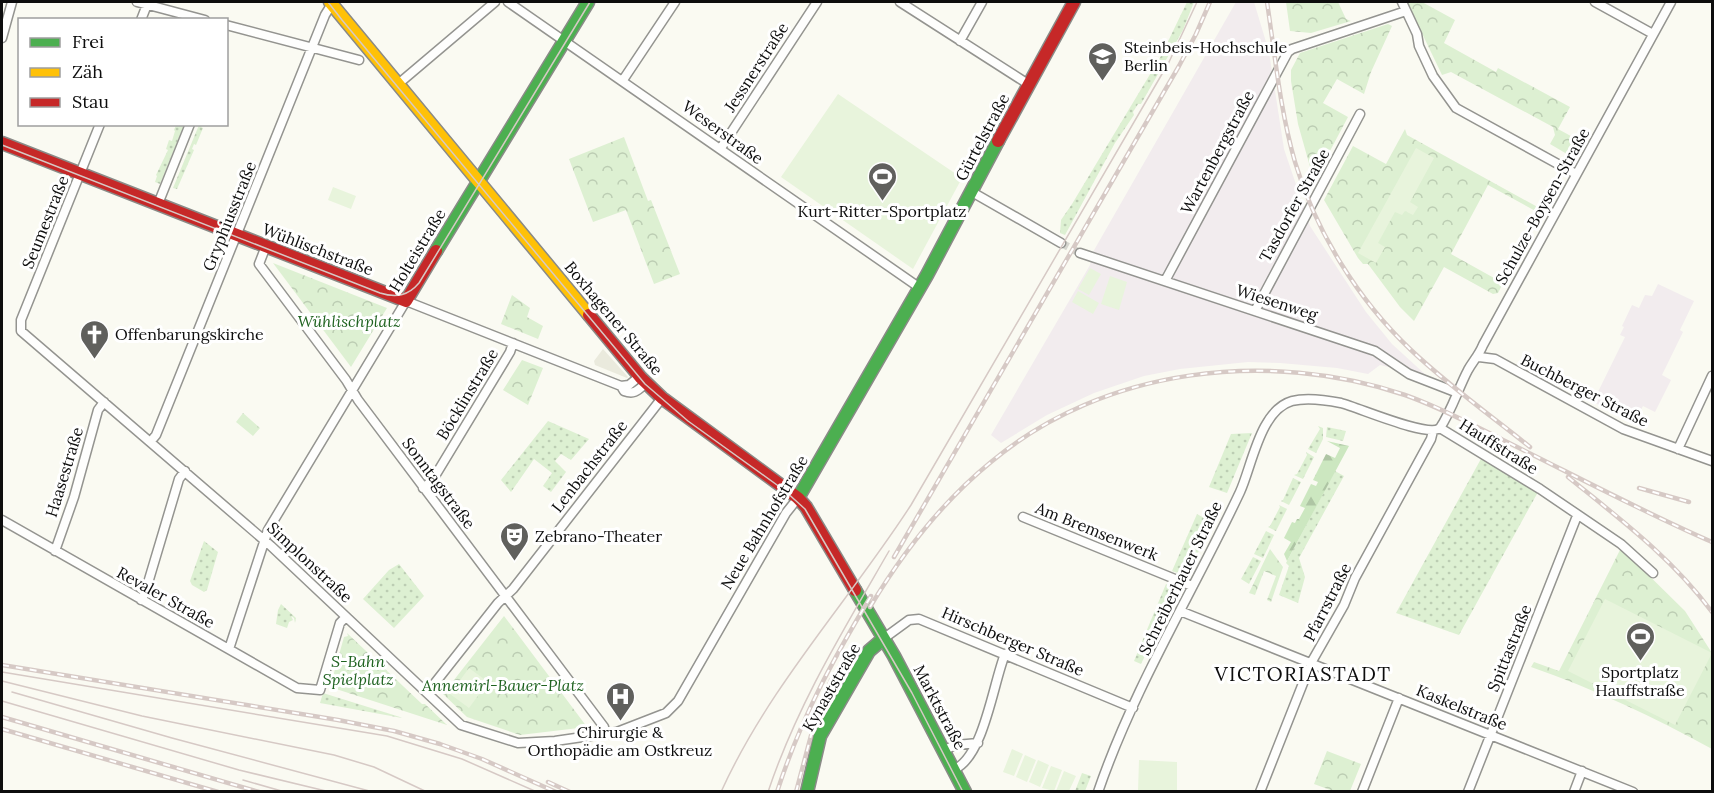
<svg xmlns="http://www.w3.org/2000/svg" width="1714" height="793" font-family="Lora,serif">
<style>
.industrial{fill:#f2ecee}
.grass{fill:url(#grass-dots)}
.forest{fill:url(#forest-firs)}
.park{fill:url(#park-crowns)}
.pitch{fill:#e8f4dc}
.plaza{fill:#eaeadd}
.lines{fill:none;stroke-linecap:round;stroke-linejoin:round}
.street-tunnel{stroke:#d6d6d0;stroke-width:8;stroke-dasharray:8 4;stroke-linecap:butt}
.street-casing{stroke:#949490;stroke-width:11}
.fast-casing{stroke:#8a8a87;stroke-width:15}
.slow-casing{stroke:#8a8a87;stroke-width:15}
.jam-casing{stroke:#8a8a87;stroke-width:15}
.street{stroke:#fefefd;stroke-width:8}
.fast{stroke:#4caf50;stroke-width:12}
.slow{stroke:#ffc107;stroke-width:12}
.jam{stroke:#c62828;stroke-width:12}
.tram{stroke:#d6c9c5;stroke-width:1.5}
.rail-casing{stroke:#d6c9c5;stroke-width:4.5}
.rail{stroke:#fff;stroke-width:2;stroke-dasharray:7;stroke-linecap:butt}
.labels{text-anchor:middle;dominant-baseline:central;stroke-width:6;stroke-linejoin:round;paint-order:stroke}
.poi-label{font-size:16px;fill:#0d0d0d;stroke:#fff;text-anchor:start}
.street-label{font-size:16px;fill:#0d0d0d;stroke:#fff}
.park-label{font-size:16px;font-style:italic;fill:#1f6320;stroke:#fff}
.quarter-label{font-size:20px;letter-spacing:1.5px;fill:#0d0d0d;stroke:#fff}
</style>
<defs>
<pattern id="grass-dots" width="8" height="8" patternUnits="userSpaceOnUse" patternTransform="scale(1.5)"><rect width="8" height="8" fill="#ddf0d2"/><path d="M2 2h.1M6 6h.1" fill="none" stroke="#bccdb3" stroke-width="1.8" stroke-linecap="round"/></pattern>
<pattern id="forest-firs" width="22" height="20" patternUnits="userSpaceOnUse" patternTransform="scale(1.5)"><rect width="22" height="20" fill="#cce7c0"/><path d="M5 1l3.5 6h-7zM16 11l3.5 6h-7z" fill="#aec5a4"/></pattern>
<pattern id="park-crowns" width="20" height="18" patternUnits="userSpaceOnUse" patternTransform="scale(1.5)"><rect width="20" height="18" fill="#ddf0d2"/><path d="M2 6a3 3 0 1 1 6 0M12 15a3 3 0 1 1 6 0" fill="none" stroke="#bccdb3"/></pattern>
</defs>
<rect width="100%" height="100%" fill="#fafaf2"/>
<path class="industrial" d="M1236 2H1254L1269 52 1284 149 1310 226 1366 312 1392 344 1427 376 1380 365 1368 374 1337 368 1280 363 1248 362 1180 369 1144 376 1094 393 1047 415 1001 443 991 435 1090 265 1093 252Z
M1658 284 1694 301 1680 330 1683 332 1662 375 1671 380 1655 412 1643 406 1637 417 1619 408 1616 413 1593 402 1625 337 1620 335 1624 327 1622 326 1632 305 1639 308 1645 295 1652 296Z"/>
<path class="grass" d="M1187 2H1194L1183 30 1141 104H1138L1133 112 1134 115 1115 143 1065 235 1060 233 1061 220 1072 204 1161 56Z
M176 125H184L160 184 155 182 157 176 156 175 168 150 166 149 169 140 172 141 175 131 174 130Z
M199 125H202L201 127 203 128 196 145 194 144 192 149 194 150 177 189 173 188Z
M548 421 589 439 571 460 561 454 555 461 566 472 551 492 543 486 552 473 534 459 511 492 501 480Z
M1318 426 1323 428V439L1316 453 1308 449 1320 429Z
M1327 427 1346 431 1343 441 1326 437Z
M1252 433 1227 493 1209 487 1231 434Z
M1306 452 1314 457 1303 479 1294 475 1297 474 1307 455Z
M1482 457 1538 492 1459 635 1396 613Z
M1335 471 1344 476 1299 558 1305 577 1298 603 1279 595 1289 566 1286 563Z
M1293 478 1301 482 1289 505 1281 501 1283 500Z
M1279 505 1287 509 1276 531 1268 527 1270 526 1280 507Z
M1197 514 1213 523 1186 576 1172 571Z
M1266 531 1274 535 1263 558 1254 554Z
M204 541 218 552 207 590 204 592 192 585 190 581Z
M1253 557 1261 561 1249 584 1241 579Z
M399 564 424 596 394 628 363 599 389 570Z
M1166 584 1177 590 1141 664 1134 661Z
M281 604 296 618 295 623 294 618 291 616 293 620 289 622 287 628 276 624 278 610Z
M323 693 400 717 402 718 320 703Z
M1082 773 1091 776 1085 791H1075Z"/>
<path class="forest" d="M1327 441 1349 446 1287 561 1284 554 1291 542 1284 538 1292 522 1295 523 1297 519H1299L1305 508 1300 506 1311 484 1316 486 1318 482 1313 480 1326 454 1335 458 1340 448Z"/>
<path class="park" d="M1286 2H1338L1346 19 1351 21 1311 33 1290 31Z
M1407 2H1422L1455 20 1444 43 1496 72 1498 68 1570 107 1558 129 1580 141 1572 157 1550 144 1555 135 1553 127 1451 72 1442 75Z
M1388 24 1392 26 1371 72 1364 94 1337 79 1323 103 1348 117 1314 181 1298 124 1291 81V70L1300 53Z
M1405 129 1407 135 1543 210 1541 214 1488 185 1451 254 1503 283 1498 293 1493 294 1444 267 1414 321 1400 307 1368 264H1363L1358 258 1324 200 1353 146 1386 164Z
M624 137 648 201 651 200 680 274 654 284 626 210 593 222 569 159Z
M273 263 387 308 351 367Z
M512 295 530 308 527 317 543 326 538 339 501 324Z
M522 360 543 368 528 405 503 390Z
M243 413 260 428 253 436 236 422Z
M1621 548 1685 611 1712 653V749C1654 717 1594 689 1531 667L1534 662 1559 671Z
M1270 549 1283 567 1271 602 1267 600 1276 576 1264 571 1255 595 1249 593Z
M504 616 587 727 520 735 467 717 443 694Z
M347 633 422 704H425L447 725 330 687 344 637 348 636Z
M1327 751 1361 764 1350 791H1333L1314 784Z"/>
<path class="pitch" d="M838 94 962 178 913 269 781 177Z
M1416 148 1434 158 1410 202 1418 207 1413 215 1405 211 1402 215 1395 212 1378 243 1385 247 1376 263 1358 253Z
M333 187 356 196 351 209 328 200Z
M1090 268 1101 274 1089 295 1078 289Z
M1110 276 1127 282 1119 310 1101 304Z
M1078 291 1099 303 1093 314 1072 302Z
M1605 599 1712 653 1675 725 1568 671Z
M469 668 488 682 469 708 450 694Z
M1012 749 1023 754 1014 776 1003 772Z
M1025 755 1036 760 1027 782 1016 777Z
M1038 760 1049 765 1040 787 1029 782Z
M1139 760 1177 762V791H1138Z
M1051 766 1062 770 1054 791 1042 788Z
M1064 771 1076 776 1069 791H1056Z"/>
<path class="plaza" d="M603 349 628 377 627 378 595 365 594 361Z"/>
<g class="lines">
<path class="street-tunnel" d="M1061 243 1080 253"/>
<defs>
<path id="street" d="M137 2 205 20
M508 2 920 288
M900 2 1028 84
M1402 2 1417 34 1419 46 1433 76 1456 108 1576 174
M1595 2 1653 34
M141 20 148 2
M226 25 359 60
M2 38 12 2
M960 41 982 2
M623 80 675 2
M397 85 495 2
M100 124 21 320V331L271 546 461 725 518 743 555 741 617 732 666 713 678 701 786 513 798 498
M721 148 817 2
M972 192 1061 243
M158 204 190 124
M266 246 259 264 346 380 358 400 604 727 605 735
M1080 253 1375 351 1409 374 1458 393
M1165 281 1288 52 1292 49 1406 11
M1255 311 1360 114
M1479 357 1495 359 1623 429 1712 461
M621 386 629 385 640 376
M1440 428C1452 410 1458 389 1468 370 1473 361 1479 355 1483 345L1671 2
M1440 428 1540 489 1621 544 1653 573
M151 441 156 435 325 15 333 2
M1678 449 1712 376
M423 488 432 481 510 352 513 343
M1023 517 1192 586
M2 520 297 688 320 690 340 623 346 617
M55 551 74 497 98 410 104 402
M141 600 145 593 179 479 185 471
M1180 611 1633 792
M883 639 909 620 919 619 1133 708
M229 649 268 530 406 301 621 386 624 391C635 395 638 390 646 383
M427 693 498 603 513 589 662 398
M944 750 956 745 978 743
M955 769C984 755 993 684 1005 654
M1098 792C1134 687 1193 592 1240 492 1252 466 1260 410 1292 401 1307 397 1326 400 1341 403 1360 408 1428 438 1440 428
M1260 792 1311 663 1344 605 1355 578 1431 439 1433 431
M1362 792 1399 698
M1468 792 1577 516
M1574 792 1582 771"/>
<path id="fast" d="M436 251 588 2
M798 498 927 275 998 141
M855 590 894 656 965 792
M807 792 820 736 869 651 883 639"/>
<path id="slow" d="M330 2 589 315"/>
<path id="jam" d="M998 141 1074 2
M2 143 406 301 436 251
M589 315 641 378 662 398 798 498 806 507 855 590"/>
</defs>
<use href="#street" class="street-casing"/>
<use href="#fast" class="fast-casing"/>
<use href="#slow" class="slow-casing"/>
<use href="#jam" class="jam-casing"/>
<use href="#street" class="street"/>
<use href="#fast" class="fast"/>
<use href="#slow" class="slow"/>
<use href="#jam" class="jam"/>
<path class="tram" d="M328 2 342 20 645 384 688 421 784 490 805 509 912 693 963 792
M2 145 380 293C396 298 408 296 419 283L590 2
M2 672 387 736 462 759 537 792
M2 681 142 716 334 755 374 767 427 792
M12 692 172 738 373 792
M2 701 239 770 330 792
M243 780 285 792
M721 792C769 686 849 601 911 505L1169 62 1197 2
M768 792C797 705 844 629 889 551"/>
<defs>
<path id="rail" d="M1267 2C1275 55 1280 110 1295 162 1316 232 1358 300 1411 350 1448 385 1490 415 1530 447
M1568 477C1620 519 1672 558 1712 612
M1639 488 1689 502
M894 557 1179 66 1196 34 1210 2
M870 607C903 552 942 502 991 462 1104 367 1269 349 1405 395 1439 407 1471 424 1503 440 1572 474 1641 511 1712 542
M2 665 338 720 394 731 440 744 482 759 556 792
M2 717 259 792
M2 729 218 792
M548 782 570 792
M777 792C801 718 832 661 871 596
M796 792 813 728 831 680"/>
</defs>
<use href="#rail" class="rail-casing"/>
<use href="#rail" class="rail"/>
</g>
<defs>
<symbol id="university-pin" viewBox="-11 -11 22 30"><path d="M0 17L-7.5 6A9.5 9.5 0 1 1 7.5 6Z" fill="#60605d" stroke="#fff"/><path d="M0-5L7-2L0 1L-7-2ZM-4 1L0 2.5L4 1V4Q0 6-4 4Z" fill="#fff"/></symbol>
<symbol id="stadium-pin" viewBox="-11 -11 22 30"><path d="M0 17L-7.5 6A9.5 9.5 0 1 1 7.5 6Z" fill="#60605d" stroke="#fff"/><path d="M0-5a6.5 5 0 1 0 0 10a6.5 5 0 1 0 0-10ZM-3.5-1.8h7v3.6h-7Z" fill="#fff"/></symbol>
<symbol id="church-pin" viewBox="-11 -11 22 30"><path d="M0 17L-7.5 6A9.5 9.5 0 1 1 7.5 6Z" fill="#60605d" stroke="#fff"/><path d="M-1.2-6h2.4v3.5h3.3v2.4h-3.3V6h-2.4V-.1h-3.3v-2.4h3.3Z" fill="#fff"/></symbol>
<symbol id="theatre-pin" viewBox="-11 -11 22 30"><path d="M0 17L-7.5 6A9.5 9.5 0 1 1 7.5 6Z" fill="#60605d" stroke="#fff"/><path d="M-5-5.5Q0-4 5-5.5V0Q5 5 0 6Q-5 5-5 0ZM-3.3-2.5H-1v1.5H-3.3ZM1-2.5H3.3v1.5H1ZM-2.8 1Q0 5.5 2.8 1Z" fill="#fff"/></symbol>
<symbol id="hospital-pin" viewBox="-11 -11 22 30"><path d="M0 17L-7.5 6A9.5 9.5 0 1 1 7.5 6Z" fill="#60605d" stroke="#fff"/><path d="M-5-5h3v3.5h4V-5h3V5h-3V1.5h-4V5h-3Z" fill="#fff"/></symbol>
</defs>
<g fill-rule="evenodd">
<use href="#university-pin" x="1086" y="40" width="33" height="45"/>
<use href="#stadium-pin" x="866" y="160" width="33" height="45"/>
<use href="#church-pin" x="78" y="318" width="33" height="45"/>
<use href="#theatre-pin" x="498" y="520" width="33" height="45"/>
<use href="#stadium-pin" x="1624" y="620" width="33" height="45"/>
<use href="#hospital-pin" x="604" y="680" width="33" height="45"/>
</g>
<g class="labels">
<g class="poi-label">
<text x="1124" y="47">Steinbeis-Hochschule<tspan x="1124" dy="18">Berlin</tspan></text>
<text x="882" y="211" text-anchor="middle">Kurt-Ritter-Sportplatz</text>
<text x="115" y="334">Offenbarungskirche</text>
<text x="535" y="536">Zebrano-Theater</text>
<text x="1640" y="672" text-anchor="middle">Sportplatz<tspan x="1640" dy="18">Hauffstraße</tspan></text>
<text x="620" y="732" text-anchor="middle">Chirurgie &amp;<tspan x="620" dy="18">Orthopädie am Ostkreuz</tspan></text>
</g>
<g class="street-label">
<text transform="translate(756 67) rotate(-57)">Jessnerstraße</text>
<text transform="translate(723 132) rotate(36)">Weserstraße</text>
<text transform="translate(982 137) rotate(-62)">Gürtelstraße</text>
<text transform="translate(1217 152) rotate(-62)">Wartenbergstraße</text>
<text transform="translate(1294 205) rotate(-61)">Tasdorfer Straße</text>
<text transform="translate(1542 206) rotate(-61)">Schulze-Boysen-Straße</text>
<text transform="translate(229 216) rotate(-68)">Gryphiusstraße</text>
<text transform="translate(45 222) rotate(-68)">Seumestraße</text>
<text transform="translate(318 249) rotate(21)">Wühlischstraße</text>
<text transform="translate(417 250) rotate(-59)">Holteistraße</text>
<text transform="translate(1277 302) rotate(18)">Wiesenweg</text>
<text transform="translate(614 318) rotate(50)">Boxhagener Straße</text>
<text transform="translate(1585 390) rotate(27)">Buchberger Straße</text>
<text transform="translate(467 394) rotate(-59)">Böcklinstraße</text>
<text transform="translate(1499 446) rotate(32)">Hauffstraße</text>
<text transform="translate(589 466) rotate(-52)">Lenbachstraße</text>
<text transform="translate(64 472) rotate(-73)">Haasestraße</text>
<text transform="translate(439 483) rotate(53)">Sonntagstraße</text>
<text transform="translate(764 522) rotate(-59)">Neue Bahnhofstraße</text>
<text transform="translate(1097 531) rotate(22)">Am Bremsenwerk</text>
<text transform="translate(310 562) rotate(43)">Simplonstraße</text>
<text transform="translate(1180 578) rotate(-64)">Schreiberhauer Straße</text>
<text transform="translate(166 597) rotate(29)">Revaler Straße</text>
<text transform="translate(1327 602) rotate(-63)">Pfarrstraße</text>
<text transform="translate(1013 641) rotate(23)">Hirschberger Straße</text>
<text transform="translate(1509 648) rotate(-68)">Spittastraße</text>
<text transform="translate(831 687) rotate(-60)">Kynaststraße</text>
<text transform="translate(940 707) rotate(62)">Marktstraße</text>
<text transform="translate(1462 707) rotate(22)">Kaskelstraße</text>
</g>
<g class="park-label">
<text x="349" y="321">Wühlischplatz</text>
<text x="358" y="661">S-Bahn<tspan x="358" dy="18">Spielplatz</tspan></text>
<text x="503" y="685">Annemirl-Bauer-Platz</text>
</g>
<g class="quarter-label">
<text x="1303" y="673">VICTORIASTADT</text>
</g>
</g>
<rect width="1714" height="793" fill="none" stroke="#0d0d0d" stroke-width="6"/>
<rect x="18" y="18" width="210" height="108" fill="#ffffff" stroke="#9e9e9e" stroke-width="1.5"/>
<rect x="30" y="38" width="30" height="9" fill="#4caf50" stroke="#9e9e9e" stroke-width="1.5"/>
<text x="72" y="48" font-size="18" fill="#0d0d0d">Frei</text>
<rect x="30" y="68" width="30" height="9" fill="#ffc107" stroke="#9e9e9e" stroke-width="1.5"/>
<text x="72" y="78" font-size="18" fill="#0d0d0d">Zäh</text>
<rect x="30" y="98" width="30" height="9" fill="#c62828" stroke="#9e9e9e" stroke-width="1.5"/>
<text x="72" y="108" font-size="18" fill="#0d0d0d">Stau</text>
</svg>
